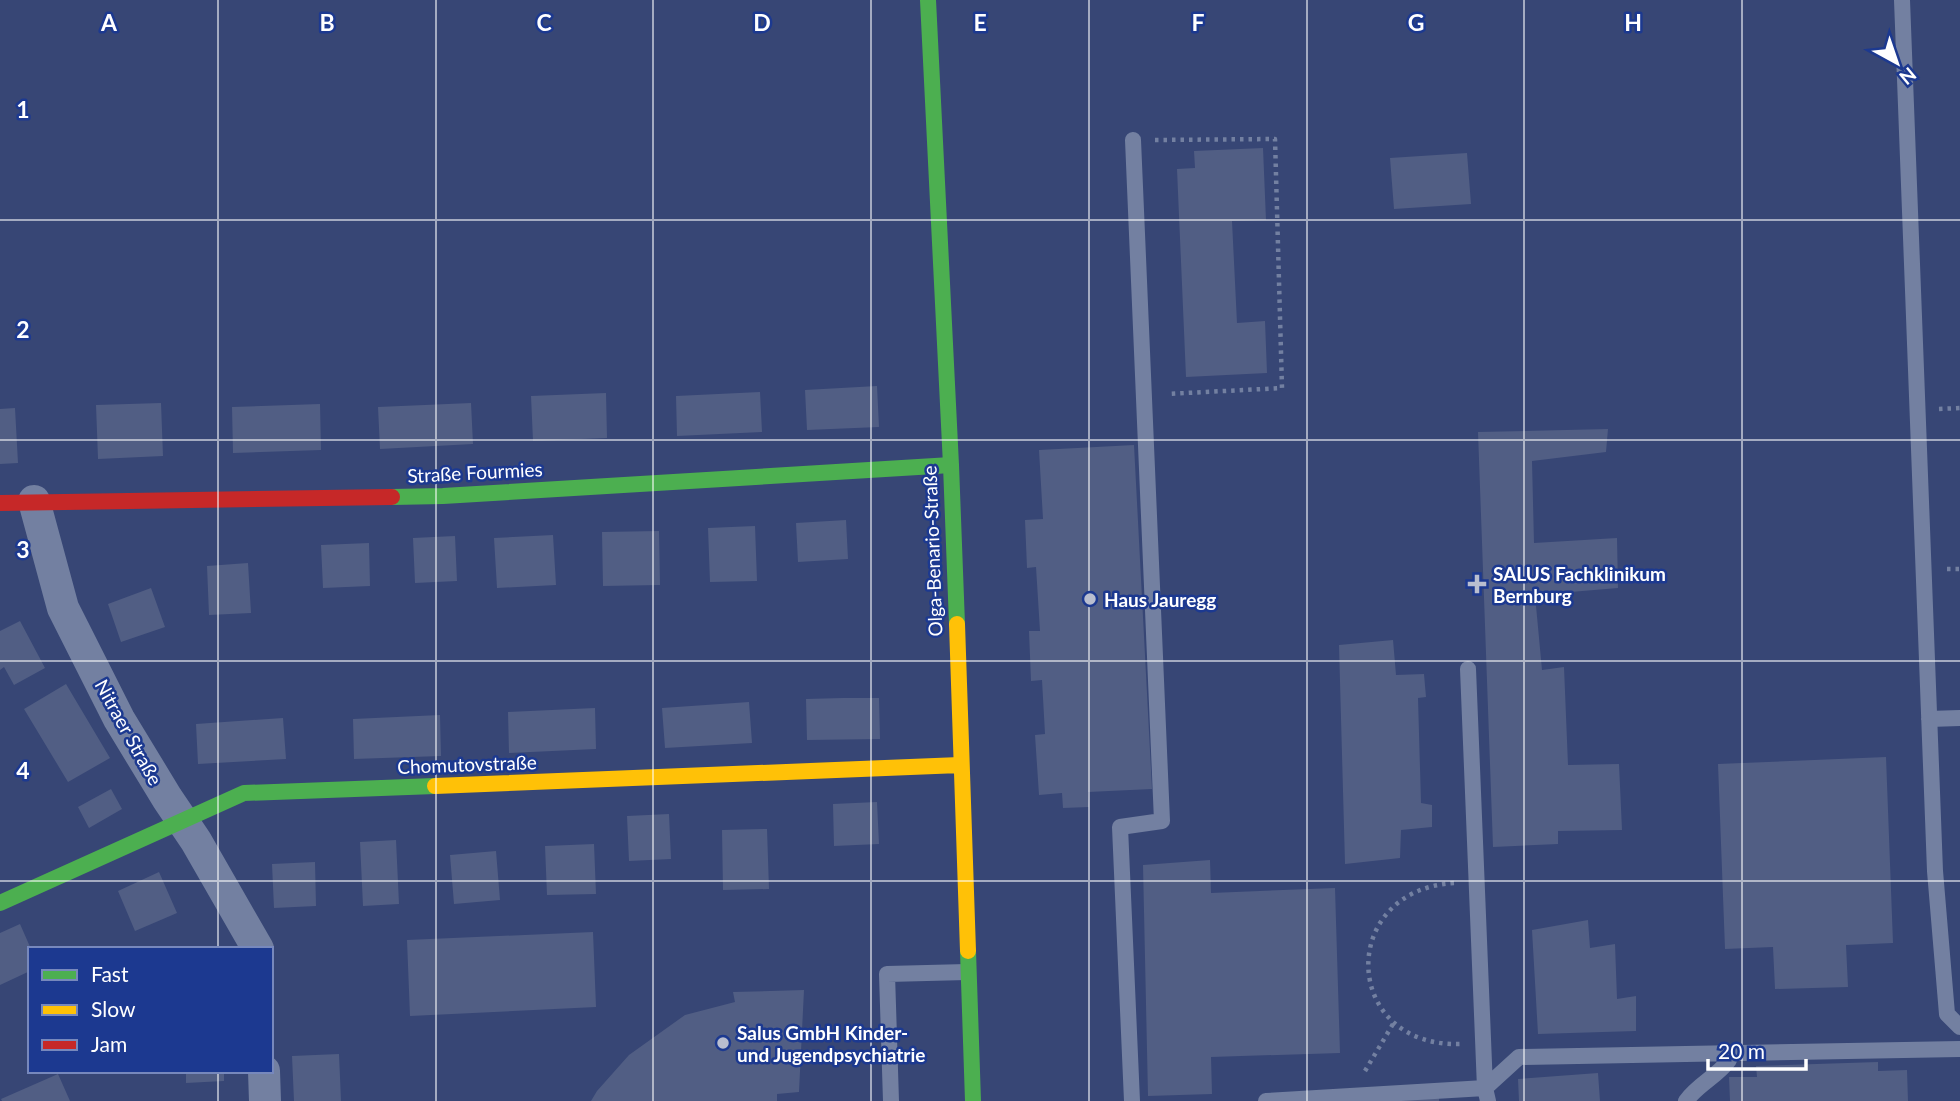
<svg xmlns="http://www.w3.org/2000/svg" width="1960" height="1101" font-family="Lato,sans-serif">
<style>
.building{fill:#515e84}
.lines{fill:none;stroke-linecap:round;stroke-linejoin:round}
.path{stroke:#7380a1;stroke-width:4.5;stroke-dasharray:3.5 5;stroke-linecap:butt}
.lane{stroke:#7380a1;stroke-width:16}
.street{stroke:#7380a1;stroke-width:32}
.fast{stroke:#4caf50;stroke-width:16}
.slow{stroke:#ffc107;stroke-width:16}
.jam{stroke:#c62828;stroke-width:16}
.grid{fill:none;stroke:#fff;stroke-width:2;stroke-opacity:0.55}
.poi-dot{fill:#b9becf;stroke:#1c3990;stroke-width:2.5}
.labels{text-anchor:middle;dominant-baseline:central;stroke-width:5;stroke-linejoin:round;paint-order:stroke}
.street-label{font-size:19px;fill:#fff;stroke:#1c3990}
.poi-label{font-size:19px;font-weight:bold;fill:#fff;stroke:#1c3990;text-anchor:start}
.grid-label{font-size:23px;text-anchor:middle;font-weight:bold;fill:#fff;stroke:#1c3990;stroke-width:5;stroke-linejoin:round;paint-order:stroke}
</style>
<rect width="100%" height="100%" fill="#374675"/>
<path class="building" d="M1263 148 1266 220 1232 221 1237 323 1265 321 1267 373 1186 377 1177 169 1195 168 1194 151Z
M1467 153 1471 204 1394 209 1390 158Z
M877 386 879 427 807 430 805 390Z
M760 392 762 432 677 436 676 396Z
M606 393 607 438 533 441 531 396Z
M161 403 163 456 98 459 96 405Z
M471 403 473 444 380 449 378 407Z
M320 404 321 450 233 453 232 407Z
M15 408 18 463 0 464V409Z
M1608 429 1606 452 1532 461 1534 543 1617 538 1618 588 1535 595 1542 670 1564 667 1568 765 1619 764 1622 830 1558 831V844L1493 847 1478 432Z
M1134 445 1152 789 1088 792 1089 807 1063 808 1062 793 1039 795 1035 735 1045 734 1042 680 1031 681 1029 631H1040L1036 567 1027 568 1025 520 1043 519 1039 450Z
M846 520 848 559 798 562 796 523Z
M755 526 757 581 710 582 708 528Z
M659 531 660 585 603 586 602 532Z
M553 535 556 585 497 588 494 538Z
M455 536 457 581 415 583 413 538Z
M369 543 370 586 323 588 321 545Z
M248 563 251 613 209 615 207 566Z
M151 588 165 627 121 642 108 604Z
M20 621 45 668 14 685 4 667 0 670V631Z
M1393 640 1396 675 1424 674 1426 697 1418 698 1421 803 1432 805V827L1401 830 1400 858 1345 864 1339 645Z
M66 684 110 758 68 782 24 709Z
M843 698H879L880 739 807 740 806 699Z
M749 702 752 743 665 748 662 708Z
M595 708 596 749 509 753 508 712Z
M440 715 441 756 354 759 353 719Z
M283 718 286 759 198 764 196 724Z
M1886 757 1893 943 1846 945 1848 987 1775 989 1773 947 1725 949 1718 764Z
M111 789 122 809 89 828 78 807Z
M877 802 879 844 834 846 833 804Z
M669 814 671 859 629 861 627 816Z
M767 829 769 889 723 890 722 830Z
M396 840 399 904 363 906 360 842Z
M594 844 596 894 547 895 545 846Z
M496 851 500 900 454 904 450 855Z
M1210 860 1211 893 1335 888 1340 1053 1211 1057 1212 1094 1148 1096 1143 865Z
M315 862 316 906 274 908 272 864Z
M159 872 177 913 135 931 118 891Z
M1588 920 1590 948 1615 944 1617 999 1636 996V1031L1538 1034 1532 930Z
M20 924 31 949 30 971 0 985V933Z
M593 932 596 1007 410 1016 407 940Z
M804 990 799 1092 777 1094V1101H591L597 1091 629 1055 685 1015 735 1002 733 992Z
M339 1054 341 1101H294L292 1056Z
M1878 1062V1071L1907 1070 1908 1101H1730L1729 1077H1757L1756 1066Z
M186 1071H224V1081L186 1083Z
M1598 1073 1600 1101H1519L1518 1079Z
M58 1074 70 1101H2L1 1099Z
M1439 1096V1101H1357Z"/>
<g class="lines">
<path class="path" d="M1155 140 1275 139 1282 388 1167 394
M1939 409 1960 408
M1947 569H1960
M1454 883C1336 890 1341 1049 1462 1044
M1365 1071 1393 1024"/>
<path class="lane" d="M1902 0 1935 871 1947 1014 1960 1027
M1468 669 1485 1088 1488 1101
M1929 719 1960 718
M891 1101 887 974 967 972
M1132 1101 1120 827 1162 821 1133 140
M1266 1101 1485 1088 1519 1057 1960 1049
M1686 1101C1698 1084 1718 1076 1729 1060L1728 1053"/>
<path class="street" d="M34 501 63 608 119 719 167 798 196 841 258 949
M264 1071 265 1101"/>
<path class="fast" d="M928 0 951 465 957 624
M392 497 443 496 951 465
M0 903 244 793 435 786
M968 951 973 1101"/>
<path class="slow" d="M957 624 968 951
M435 786 960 765"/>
<path class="jam" d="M0 503 392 497"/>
</g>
<path class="grid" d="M218 0V949M436 0V1101M653 0V1101M871 0V1101M1089 0V1101M1307 0V1101M1524 0V1101M1742 0V1101M0 220H1960M0 440H1960M0 661H1960M0 881H1960M218 1071V1101"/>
<g class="poi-dot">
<path d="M1473.5 573.5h7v7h7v7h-7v7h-7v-7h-7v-7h7z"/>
<circle cx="1090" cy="599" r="7"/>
<circle cx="723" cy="1043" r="7"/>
</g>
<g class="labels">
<g class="street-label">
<text transform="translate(475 472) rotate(-3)">Straße Fourmies</text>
<text transform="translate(932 551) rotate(-92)">Olga-Benario-Straße</text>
<text transform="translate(129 732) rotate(61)">Nitraer Straße</text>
<text transform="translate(467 764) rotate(-2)">Chomutovstraße</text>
</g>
<g class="poi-label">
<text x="1493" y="573">SALUS Fachklinikum<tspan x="1493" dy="22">Bernburg</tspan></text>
<text x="1104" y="599">Haus Jauregg</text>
<text x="737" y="1032">Salus GmbH Kinder-<tspan x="737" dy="22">und Jugendpsychiatrie</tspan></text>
</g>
</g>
<g class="grid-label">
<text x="109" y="31">A</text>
<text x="327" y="31">B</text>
<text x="544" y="31">C</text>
<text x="762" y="31">D</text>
<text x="980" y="31">E</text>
<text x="1198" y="31">F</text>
<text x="1416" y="31">G</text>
<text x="1633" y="31">H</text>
<text x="23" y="118">1</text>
<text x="23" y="338">2</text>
<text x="23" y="558">3</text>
<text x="23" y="779">4</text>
</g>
<rect x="28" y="947" width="245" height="126" fill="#1c3990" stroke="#7788bc" stroke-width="2"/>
<rect x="42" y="970" width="35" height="10" fill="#4caf50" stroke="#7788bc" stroke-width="2"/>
<text x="91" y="982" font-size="21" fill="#ffffff">Fast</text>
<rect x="42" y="1005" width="35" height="10" fill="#ffc107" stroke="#7788bc" stroke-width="2"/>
<text x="91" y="1017" font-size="21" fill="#ffffff">Slow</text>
<rect x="42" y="1040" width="35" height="10" fill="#c62828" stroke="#7788bc" stroke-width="2"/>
<text x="91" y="1052" font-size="21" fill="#ffffff">Jam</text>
<g transform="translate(1897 63) rotate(140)" stroke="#1c3990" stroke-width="5" paint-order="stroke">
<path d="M0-5L12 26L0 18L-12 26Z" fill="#ffffff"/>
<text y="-10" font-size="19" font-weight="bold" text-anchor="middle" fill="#ffffff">N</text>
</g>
<path d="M1708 1059v10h98v-10" fill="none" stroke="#ffffff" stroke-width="3.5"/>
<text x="1718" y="1059" font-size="21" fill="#ffffff" stroke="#1c3990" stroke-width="5" paint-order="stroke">20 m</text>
</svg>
